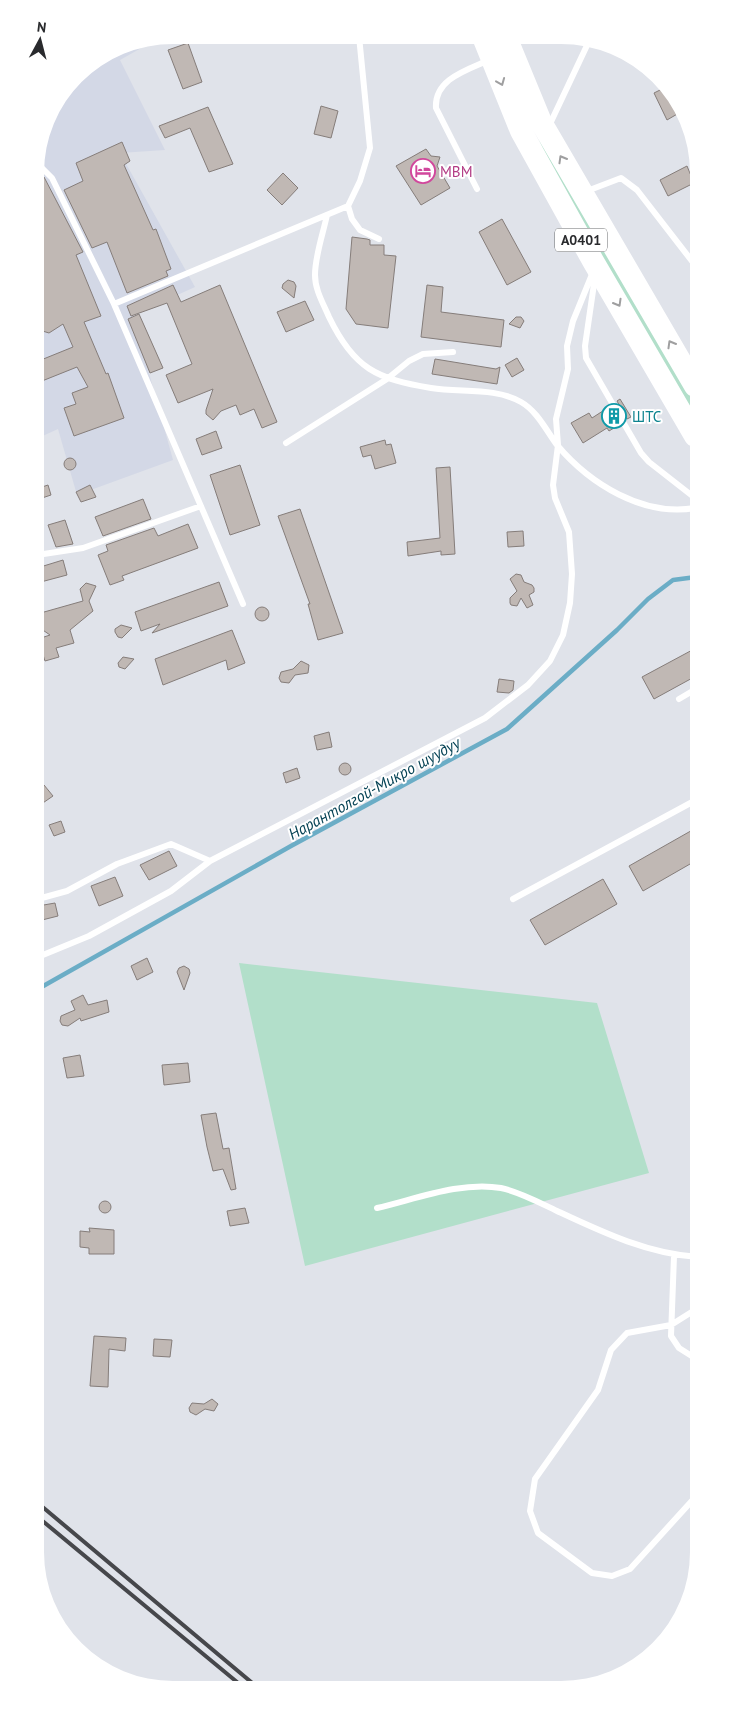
<svg xmlns="http://www.w3.org/2000/svg" width="734" height="1725" font-family="'PT Sans',sans-serif">
<style>
.built{fill:#d3d8e6}
.green{fill:#b2dfca}
.lines{fill:none;stroke-linecap:round;stroke-linejoin:round}
.stream{stroke:#6badc6;stroke-width:4.5}
.building{fill:#c0b8b4;stroke:#857d7a}
.lane{stroke:#fff;stroke-width:6}
.highway{stroke:#fff;stroke-width:22}
.rail{stroke:#46474b;stroke-width:4}
.oneway{stroke:#9f9fa0}
.labels{text-anchor:middle;dominant-baseline:central;stroke-width:4;stroke-linejoin:round;paint-order:stroke}
.shield{fill:#fff;stroke:#696a6c;stroke-width:1}
.shield-label{font-size:14px;font-weight:bold;fill:#292a2d}
.hotel-label{font-size:15px;fill:#b23c85;stroke:#fff;text-anchor:start}
.culture-label{font-size:15px;fill:#0d838f;stroke:#fff;text-anchor:start}
.water-label{font-size:16px;font-style:italic;fill:#064355;stroke:#fff}
</style>
<rect width="100%" height="100%" fill="#e0e3ea"/>
<path class="built" d="M159 38 120 60 165 150 120 153 195 287 133 315 173 460 77 495 58 429 36 439 35 164 49 112 82 69 120 45Z"/>
<path class="green" d="M498 37 564 179 695 404V420L557 185Z
M239 963 597 1003 649 1173 305 1266Z"/>
<g class="lines">
<path class="stream" d="M38 989 291 846 507 729 617 630 648 599 673 580 696 577"/>
</g>
<path class="building" d="M188 43 202 82 183 89 168 50Z
M664 88 679 113 667 120 654 93Z
M321 106 338 111 331 138 314 134Z
M208 107 233 164 209 172 190 128 165 138 159 126Z
M122 142 130 161 124 165 153 230 156 229 171 269 166 271 168 276 127 293 107 242 92 248 64 190 83 181 76 163Z
M426 149 431 156 440 157 437 166 450 188 421 205 396 166Z
M687 166 694 183 668 196 660 180Z
M283 173 298 188 282 205 267 190Z
M44 177 83 252 76 255 101 316 84 322 106 374 108 373 124 418 74 436 64 408 76 404 72 393 88 387 77 367 42 381 36 364V362L73 347 63 324 49 333 36 329 35 180Z
M502 219 531 272 507 285 479 232Z
M352 237 367 239 370 240V245H384V255L396 256 388 328 356 324 346 309Z
M288 280 294 282 296 286 294 298 282 288 283 284Z
M173 285 181 302 220 285 277 422 262 428 254 409 240 415 236 405 221 411 213 420 206 414V410L213 389 178 403 166 375 192 364 167 303 131 316 127 306Z
M427 285 443 287 441 312 504 320 501 347 421 337Z
M305 301 314 320 286 332 277 312Z
M139 314 163 368 150 373 128 319Z
M516 317H521L524 321 520 328 509 324Z
M517 358 524 370 512 377 505 365Z
M435 359 496 369 500 367 497 384 432 374Z
M620 399 631 417 627 419 617 401Z
M609 407 619 425 609 431 607 428 583 443 571 423 589 413 592 418Z
M216 431 222 448 202 455 196 439Z
M385 440 386 445 391 444 396 463 375 469 371 455 363 457 360 447Z
M64 464a6 6 0 1 1 12 0a6 6 0 1 1-12 0Z
M240 465 260 525 230 535 210 475Z
M450 467 455 554 441 555V551L408 556 407 542 440 538 436 468Z
M48 485 51 495 39 499 36 489Z
M90 485 96 497 81 502 76 492Z
M143 499 151 519 103 536 95 517Z
M300 509 343 633 318 640 308 604H310L278 516Z
M65 520 73 544 56 547 48 525Z
M188 524 198 548 122 576 124 580 110 585 98 555 108 551 106 545 154 528 158 536Z
M523 531 524 546 508 547 507 532Z
M63 560 67 575 37 583V568Z
M516 574 521 575 524 582 532 585 534 588V592L529 595 533 605 527 608 521 598 517 606 511 605 510 603V598L517 591 510 579Z
M219 582 228 606 152 633 160 624 141 631 135 612Z
M86 583 96 586 89 601 93 611 70 630 74 643 56 648 59 657 45 661 38 639 50 635 37 626V614L83 601 80 589Z
M255 614a7 7 0 1 1 14 0a7 7 0 1 1-14 0Z
M121 625 132 628 122 638 118 637 115 632V629Z
M232 630 245 663 228 670 226 660 163 685 155 659Z
M696 648V676L654 699 642 677Z
M123 657 134 659 125 669 119 667 118 663Z
M301 661 309 665 308 673 295 675 289 683 281 682 279 678 281 672 293 669Z
M499 679 514 681 513 690 509 693 497 692Z
M329 732 332 747 317 750 314 736Z
M339 769a6 6 0 1 1 12 0a6 6 0 1 1-12 0Z
M297 768 300 778 286 783 283 773Z
M44 785 53 796 37 807V790Z
M61 821 65 832 54 836 49 825Z
M696 828 697 860 643 891 629 866Z
M169 851 177 866 149 880 140 865Z
M115 877 123 896 99 906 91 886Z
M603 879 617 904 545 945 530 920Z
M55 903 58 916 42 920 38 906Z
M147 958 153 972 137 980 131 966Z
M184 966 189 969 190 973 184 990 177 972 179 968Z
M83 995 88 1005 107 1000 109 1012 81 1021 80 1018 68 1026 62 1025 60 1021 61 1016 75 1010 71 1001Z
M80 1055 84 1076 67 1078 63 1058Z
M188 1063 190 1082 164 1085 162 1065Z
M216 1113 223 1149 229 1148 236 1189 231 1190 223 1169 213 1171 207 1147 201 1115Z
M99 1207a6 6 0 1 1 12 0a6 6 0 1 1-12 0Z
M245 1208 249 1223 230 1226 227 1211Z
M89 1228 114 1230V1254H89V1248L80 1247V1231L90 1232Z
M94 1336 126 1338 125 1351 109 1349 108 1387 90 1386Z
M154 1339 172 1340 170 1357 153 1356Z
M212 1399 218 1404 214 1411 205 1409 196 1415 190 1412 189 1408 192 1403 204 1404Z"/>
<g class="lines">
<path class="lane" d="M359 36 370 148 360 181 348 206 352 219 360 230 379 239
M221 38 225 35
M549 126 590 39
M36 162 52 178 114 304 243 604
M477 189 436 108C434 79 467 70 489 60
M587 191 621 178 637 190 695 265
M327 215C323 234 315 256 315 275 315 290 323 303 329 317 354 369 377 379 431 388 460 393 495 387 521 402 537 411 546 430 557 445 590 484 643 517 695 508
M595 277 585 346 586 358 641 453 649 462 695 498
M114 304 348 206
M286 443 387 379 409 361 423 354 453 352
M37 555 83 548 201 506
M679 699 696 689
M38 899 67 891 117 864 171 844 210 861 485 718 528 685 550 661 563 635 570 603 572 574 569 532 555 498 553 485 558 445 556 419 568 369 567 346 573 321 593 272
M513 899 696 800
M38 957 89 936 171 891 210 861
M377 1208C416 1199 461 1181 501 1188 520 1192 540 1203 557 1211 602 1232 648 1254 698 1257
M674 1256 671 1336 679 1348 698 1360
M698 1308 671 1325 627 1333 611 1350 598 1390 535 1479 530 1511 538 1533 592 1573 612 1576 630 1569 699 1493"/>
<path class="highway" d="M483 37 521 131 593 261 695 436
M506 37 541 122 695 386"/>
<path class="rail" d="M39 1504 257 1687
M39 1518 243 1687"/>
</g>
<defs><path id="oneway-chevron" d="M-2-3.5L2.5 0L-2 3.5" fill="none" stroke-width="1.6" stroke-linecap="round" stroke-linejoin="round" transform="scale(1.25)"/></defs>
<g class="oneway">
<use href="#oneway-chevron" transform="translate(501 82) rotate(68)"/>
<use href="#oneway-chevron" transform="translate(562 159) rotate(-120)"/>
<use href="#oneway-chevron" transform="translate(618 303) rotate(60)"/>
<use href="#oneway-chevron" transform="translate(671 344) rotate(-120)"/>
</g>
<defs>
<symbol id="hotel-ring" viewBox="-11 -11 22 22"><circle r="9.5" fill="#fff" stroke="#d1479c" stroke-width="1.5"/><path d="M-6-4.5h1.5V1H6V5H4.5V3h-9V5H-6ZM-4 0a1.8 1.8 0 1 1 3.6 0ZM.5 0V-2.5h3Q6-2.5 6 0Z" fill="#d1479c"/></symbol>
<symbol id="building-ring" viewBox="-11 -11 22 22"><circle r="9.5" fill="#fff" stroke="#0f9aa8" stroke-width="1.5"/><path d="M-4-6H4V6H1V3H-1V6H-4ZM-2.5-4.3h1.7v1.8h-1.7ZM.8-4.3h1.7v1.8H.8ZM-2.5-1h1.7V.8h-1.7ZM.8-1h1.7V.8H.8Z" fill="#0f9aa8"/></symbol>
</defs>
<g fill-rule="evenodd">
<use href="#hotel-ring" x="409" y="157" width="28" height="28"/>
<use href="#building-ring" x="600" y="402" width="28" height="28"/>
</g>
<g class="labels">
<rect class="shield" x="555" y="228.5" width="52" height="23" rx="4"/>
<g class="shield-label">
<text x="581" y="240">A0401</text>
</g>
<g class="hotel-label">
<text x="440" y="171">MBM</text>
</g>
<g class="culture-label">
<text x="632" y="416">ШТС</text>
</g>
<g class="water-label">
<text transform="translate(374 788) rotate(-29)">Нарантолгой-Микро шуудуу</text>
</g>
</g>
<path d="M0 0H734V1725H0ZM173 44H561A129 129 0 0 1 690 173V1552A129 129 0 0 1 561 1681H173A129 129 0 0 1 44 1552V173A129 129 0 0 1 173 44Z" fill="#fff" fill-rule="evenodd"/>
<g transform="translate(40 40) rotate(7)" stroke="#ffffff" stroke-width="4" paint-order="stroke">
<path d="M0-4L9 19L0 12L-9 19Z" fill="#292a2d"/>
<text y="-8" font-size="14" font-weight="bold" text-anchor="middle" fill="#292a2d">N</text>
</g>
</svg>
